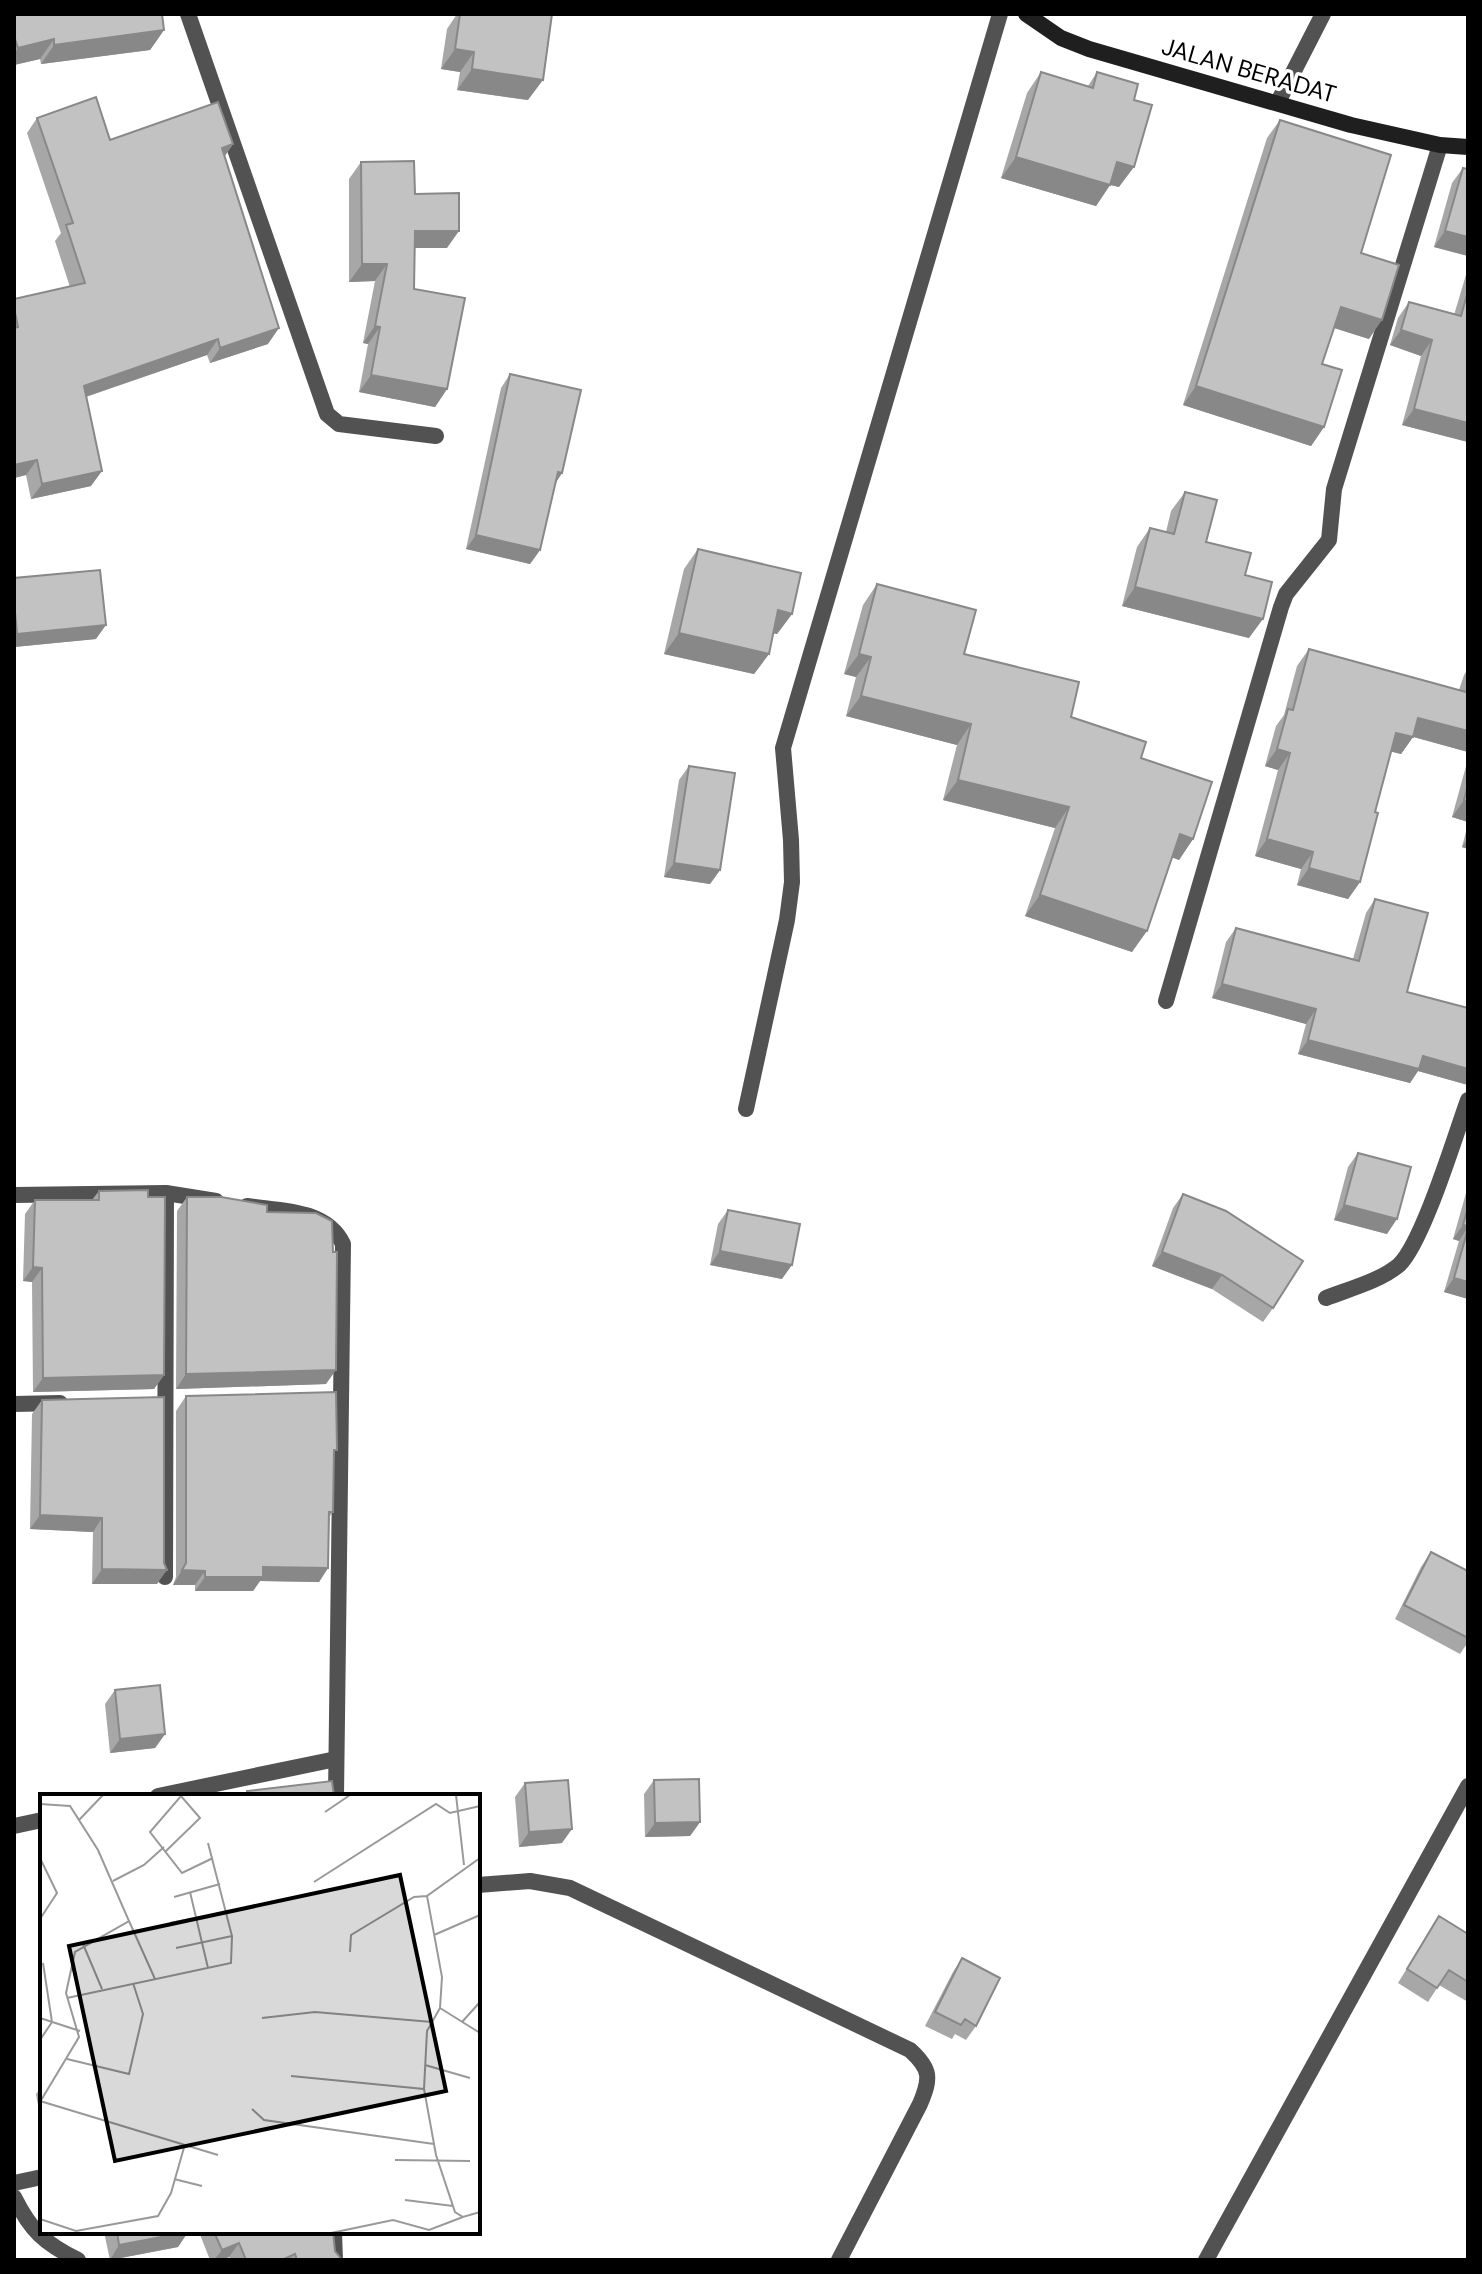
<svg xmlns="http://www.w3.org/2000/svg" width="1482" height="2274" font-family="'DM Sans',sans-serif">
<style>
.lines{fill:none;stroke-linecap:round;stroke-linejoin:round}
.street{stroke:#525252;stroke-width:16}
.secondary{stroke:#1f1f1f;stroke-width:16}
.wall{fill:#a7a7a7}
.shaded-wall{fill:#888}
.building{fill:#c2c2c2;stroke:#888;stroke-width:2}
.labels{text-anchor:middle;dominant-baseline:central;stroke-width:7;stroke-linejoin:round;paint-order:stroke}
.street-label{font-size:24px;fill:#000;stroke:#fff}
.inset-road{fill:none;stroke:#999;stroke-width:2}
.view{fill:#000;fill-opacity:0.15;stroke:#000;stroke-width:4}
.inset-edge{fill:none;stroke:#000;stroke-width:4}
</style>
<rect width="100%" height="100%" fill="#fff"/>
<g class="lines">
<path class="street" d="M188 14 327 414 339 424 436 436
M1278 102 1323 14
M1166 1001 1281 607 1286 594 1329 540 1334 489 1440 145
M746 1109 787 920 792 882 791 840 783 748 1000 14
M14 1195 166 1193 216 1201
M247 1206C281 1211 326 1209 343 1244L336 1796
M1326 1298C1349 1289 1380 1281 1399 1265 1423 1242 1455 1136 1468 1100
M14 1404 60 1403
M165 1577 166 1193
M158 1796 336 1759
M14 1826 42 1820
M478 1885 530 1881 570 1888 910 2050C931 2069 931 2078 920 2104L839 2260
M14 2183 42 2177
M14 2197C31 2231 44 2243 78 2260
M334 2232 335 2260
M1206 2260 1468 1786"/>
<path class="secondary" d="M1026 14 1061 38 1089 49 1351 125 1440 145 1468 147"/>
</g>
<path class="wall" d="M14 14 164 30 150 50 41 64 40 59 14 65Z
M457 14H552L528 100 457 90 460 72 441 69 447 29Z
M1041 72 1088 86 1097 72 1134 100 1119 187 1110 185 1096 206 1001 178 1027 93Z
M37 118 110 140 233 144 224 157 268 344 210 363 207 355 86 397 91 486 31 499 26 475 14 478V299L70 287 55 241 61 233 27 133Z
M1280 120 1369 339 1334 328 1322 364 1324 427 1311 446 1183 405 1267 138Z
M361 162 415 194 447 248H415L414 289 447 389 435 407 359 392 368 344 363 343 375 281 349 282V179Z
M1463 168 1468 256 1434 247 1452 183Z
M1468 268V442L1402 425 1421 356 1390 345 1398 318 1409 302 1454 315Z
M510 374 562 473 555 484 540 550 530 564 466 549 501 388Z
M1185 492 1206 542 1245 575 1249 638 1122 606 1137 547 1150 528 1166 532 1171 511Z
M698 549 792 614 777 634 773 633 769 654 754 674 664 654 684 569Z
M14 578 96 639 14 647Z
M877 584 964 654 1141 758 1193 839 1179 860 1172 857 1132 952 1025 916 1055 828 943 800 957 745 846 716 856 677 844 674 863 605Z
M1309 649 1459 690 1464 675 1468 669V752L1413 737 1401 754 1391 751 1375 812 1360 882 1348 899 1297 885 1301 869 1255 856 1278 770 1265 766 1276 726 1284 715 1297 666Z
M1468 759V822L1452 817Z
M689 766 720 870 710 884 664 877 679 780Z
M1468 824V849L1462 847Z
M1375 899 1407 992 1468 1008V1085L1418 1071 1410 1083 1298 1054 1306 1024 1212 998 1226 942 1236 928 1353 959 1366 913Z
M1358 1153 1387 1234 1334 1220 1348 1167Z
M1468 1186V1299L1444 1292 1459 1241 1453 1239Z
M99 1191 148 1197 164 1375 154 1389 33 1392 32 1282 23 1281 25 1214 35 1200H92Z
M1183 1194 1273 1308 1263 1322 1212 1289 1152 1266 1173 1208Z
M187 1197 267 1212 326 1384 176 1389 177 1211Z
M728 1210 782 1279 710 1265 718 1224Z
M186 1396 334 1454 333 1512 329 1517 328 1568 319 1582 260 1581 253 1591H195V1585H173L176 1577V1411Z
M42 1400 157 1584H92L93 1532 30 1529 32 1414Z
M1431 1552 1468 1571V1642L1460 1654 1395 1619 1421 1567Z
M115 1690 165 1734 155 1748 110 1753 105 1704Z
M654 1780 700 1822 690 1836 645 1837 644 1794Z
M525 1783 562 1843 519 1847 515 1797Z
M1439 1916 1468 1934V2002L1439 1985 1428 2002 1398 1983Z
M962 1958 976 2026 966 2040 955 2034 952 2039 925 2026 953 1972Z
M42 2086V2128L36 2094Z
M104 2232H188L178 2247 110 2260Z
M199 2232H333L335 2251 342 2260H231L229 2257 221 2260H210Z"/>
<path class="shaded-wall" d="M164 30 150 50 41 64 54 45Z
M54 39 40 59 14 65V54L18 48Z
M455 49 474 52 460 72 441 69Z
M472 69 543 80 528 100 457 90Z
M233 144 222 160V148Z
M1016 157 1110 185 1096 206 1001 178Z
M1117 162 1134 167 1119 187 1103 183Z
M415 231H459L447 248H403Z
M1445 231 1468 237V256L1434 247Z
M362 264H387L375 281 349 282Z
M1341 307 1382 320 1369 339 1328 326Z
M375 326 380 327 368 344 363 343Z
M279 328 268 344 210 363 220 348Z
M1401 330 1432 340 1421 356 1390 345Z
M218 339 207 355 73 401 84 386Z
M371 375 447 389 435 407 359 392Z
M1196 386 1324 427 1311 446 1183 405Z
M1414 409 1468 423V442L1402 425Z
M37 460 26 475 14 478V465Z
M102 471 91 486 31 499 42 484Z
M558 472 562 473 552 488Z
M476 535 540 550 530 564 466 549Z
M1135 587 1263 619 1249 638 1122 606Z
M778 610 792 614 777 634 764 631Z
M106 625 96 639 14 647V638L17 634Z
M679 633 769 654 754 674 664 654Z
M859 654 871 657 856 677 844 674Z
M861 696 971 724 957 745 846 716Z
M1418 718 1468 731V752L1407 735Z
M1396 733 1413 737 1401 754 1384 750Z
M1277 749 1290 753 1278 770 1265 766Z
M958 780 1069 807 1055 828 943 800Z
M1464 800 1468 802V822L1452 817Z
M1180 834 1193 839 1179 860 1165 855Z
M1468 838V849L1462 847Z
M1267 839 1313 852 1301 869 1255 856Z
M674 863 720 870 710 884 664 877Z
M1309 868 1360 882 1348 899 1297 885Z
M1040 895 1147 931 1132 952 1025 916Z
M1222 984 1316 1009 1306 1024 1212 998Z
M1308 1040 1423 1056 1468 1069V1085L1418 1071 1410 1083 1298 1054Z
M1344 1205 1397 1219 1387 1234 1334 1220Z
M1463 1225 1468 1226V1227L1459 1241 1453 1239Z
M720 1251 792 1265 782 1279 710 1265Z
M1162 1252 1222 1275 1212 1289 1152 1266Z
M33 1267 42 1268 32 1282 23 1281Z
M1454 1278 1468 1282V1299L1444 1292Z
M336 1370 326 1384 176 1389 186 1374Z
M164 1375 154 1389 33 1392 43 1378Z
M40 1515 102 1518 93 1532 30 1529Z
M263 1567 328 1568 319 1582 260 1581 253 1591H195L205 1577Z
M102 1569 167 1570 157 1584H92Z
M182 1570 205 1571 195 1585H173Z
M165 1734 155 1748 110 1753 120 1739Z
M700 1822 690 1836 645 1837 655 1823Z
M572 1829 562 1843 519 1847 529 1832Z
M188 2232 178 2247 110 2260 119 2245Z
M239 2243 229 2257 221 2260H214L222 2250Z"/>
<path class="building" d="M14 14H162L164 30 54 45V39L18 48 14 36Z
M460 14H552L543 80 472 69 474 52 455 49Z
M1041 72 1093 88 1097 72 1138 84 1134 100 1152 105 1134 167 1117 162 1110 185 1016 157Z
M96 97 110 140 218 102 233 144 222 148 279 328 220 348 218 339 84 386 102 471 42 484 37 460 14 465V328L18 327 14 308V299L85 283 66 225 73 223 37 118Z
M1280 120 1391 155 1361 253 1399 265 1382 320 1341 307 1322 364 1342 370 1324 427 1196 386Z
M414 161 415 194 459 193V231H415L414 289 465 298 447 389 371 375 380 327 375 326 387 264H362L361 162Z
M1463 168 1468 169V237L1445 231Z
M1468 291V423L1414 409 1432 340 1401 330 1409 302 1461 316Z
M510 374 581 390 562 473 558 472 540 550 476 535Z
M1185 492 1217 500 1206 542 1251 553 1245 575 1272 582 1263 619 1135 587 1150 528 1174 534Z
M698 549 801 573 792 614 778 610 769 654 679 633Z
M100 570 106 625 17 634 14 601V578Z
M877 584 976 610 964 654 1079 682 1071 717 1146 742 1141 758 1212 782 1193 839 1180 834 1147 931 1040 895 1069 807 958 780 971 724 861 696 871 657 859 654Z
M1309 649 1466 692 1468 686V731L1418 718 1413 737 1396 733 1375 812 1378 813 1360 882 1309 868 1313 852 1267 839 1290 753 1277 749 1288 709 1293 710Z
M689 766 735 773 720 870 674 863Z
M1468 785V802L1464 800Z
M1375 899 1428 913 1407 992 1468 1008V1069L1423 1056 1419 1069 1308 1040 1316 1009 1222 984 1236 928 1359 961Z
M1358 1153 1411 1167 1397 1219 1344 1205Z
M148 1190V1197H165L164 1375 43 1378 42 1268 33 1267 35 1200H99V1191Z
M1183 1194 1226 1211 1303 1261 1273 1308 1222 1275 1162 1252Z
M187 1197H221L267 1205V1212L316 1213 332 1221 333 1252H337L336 1370 186 1374Z
M1468 1207V1226L1463 1225Z
M728 1210 800 1224 792 1265 720 1251Z
M1468 1229V1282L1454 1278Z
M336 1392 337 1450H334L333 1512H329L328 1568 263 1567V1577H205V1571L182 1570 186 1563V1396Z
M164 1397V1563L167 1570 102 1569V1518L40 1515 42 1400Z
M1431 1552 1468 1571V1638L1404 1605Z
M160 1685 165 1734 120 1739 115 1690Z
M699 1779 700 1822 655 1823 654 1780Z
M568 1780 572 1829 529 1832 525 1783Z
M332 1781 334 1796H248L247 1791Z
M1439 1916 1468 1934V1982L1449 1970 1437 1988 1407 1969Z
M962 1958 1000 1978 976 2026 965 2019 961 2025 935 2012Z
M117 2232H188L119 2245Z
M214 2232H333L335 2251 342 2260H297L295 2254 282 2260H246L239 2243 222 2250Z"/>
<g class="labels">
<g class="street-label">
<text transform="translate(1249 70) rotate(16)">JALAN BERADAT</text>
</g>
</g>
<g transform="translate(40 1794)">
<rect width="440" height="440" fill="#fff"/>
<path class="inset-road" d="M416 1 424 71M0 10 30 12 58 56 89 127 35 158 26 199 39 243 0 308M285 18 310 1M39 26 63 1M126 57 160 24 141 2 110 38 142 79 173 64M0 64 17 99 0 125M440 64 387 102 402 183 400 214 387 237 384 295 396 361 415 418 423 423 440 418M73 87 104 71 124 53M274 88 396 10 410 19 440 12M150 98 168 174M134 103 180 90M89 127 115 185M130 129 186 118M394 141 440 121M43 150 62 195M136 154 192 142M310 158 311 141 374 103 387 102M27 204 191 169 192 142 168 49M400 214 440 239M0 224 40 237M222 224 275 218 392 228M422 228 440 208M0 246 12 228 3 169M27 265 89 280 103 220 93 189M385 271 430 284M251 282 384 295M0 307 178 361M212 315 224 326 394 350M355 366 430 367M134 385 162 392M365 406 413 412M0 425 36 437 118 422 131 399 145 350M291 439 353 426 389 436 423 423"/>
<path class="view" d="M360 81 406 297 75 367 29 152Z"/>
<rect width="440" height="440" class="inset-edge"/>
</g>
<rect width="1482" height="2274" fill="none" stroke="#000000" stroke-width="32"/>
</svg>
